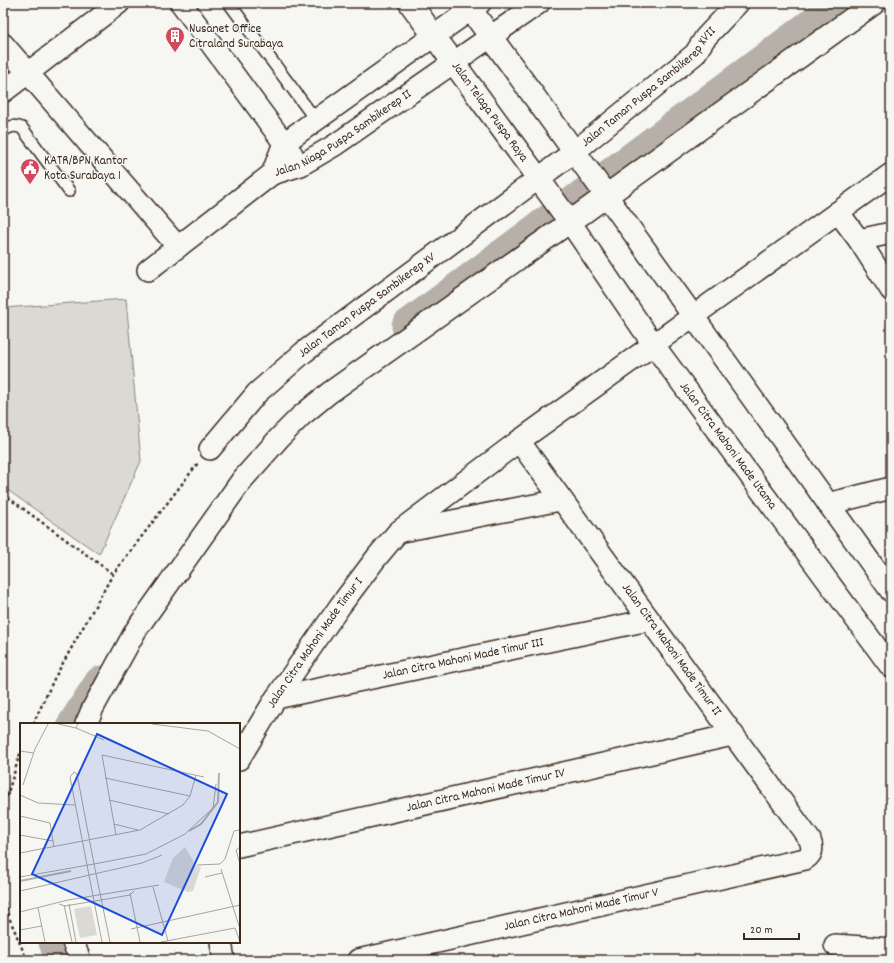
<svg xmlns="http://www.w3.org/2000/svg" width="894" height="963" font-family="Dekko,sans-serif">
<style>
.green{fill:#dad9d3;stroke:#8a8278}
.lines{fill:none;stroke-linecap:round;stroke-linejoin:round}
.river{stroke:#b6b0a9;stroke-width:33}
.service-casing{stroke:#3b2a1e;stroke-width:14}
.minor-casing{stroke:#3b2a1e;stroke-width:24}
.secondary-casing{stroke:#3b2a1e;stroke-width:25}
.path{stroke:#3b2a1e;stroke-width:2.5;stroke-dasharray:3 3;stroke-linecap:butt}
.service{stroke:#f6f6f2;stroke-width:11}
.minor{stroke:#f6f6f2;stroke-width:21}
.secondary{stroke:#f6f6f2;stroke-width:22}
.labels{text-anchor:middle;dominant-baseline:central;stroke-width:3;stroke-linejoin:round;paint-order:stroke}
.poi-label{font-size:13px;fill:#3b2a1e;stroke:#f6f6f2;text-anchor:start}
.street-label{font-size:13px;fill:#3b2a1e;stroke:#f6f6f2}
.inset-river{fill:none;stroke:#b6b0a9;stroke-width:2}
.inset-road{fill:none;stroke:#aba49d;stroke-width:1}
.view{fill:#1d4ed8;fill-opacity:0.15;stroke:#1d4ed8;stroke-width:2}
.inset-edge{fill:none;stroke:#3b2a1e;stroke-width:2}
</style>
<rect width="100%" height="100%" fill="#f6f6f2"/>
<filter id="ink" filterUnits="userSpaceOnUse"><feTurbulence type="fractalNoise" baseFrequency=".025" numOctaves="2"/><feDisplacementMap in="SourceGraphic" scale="8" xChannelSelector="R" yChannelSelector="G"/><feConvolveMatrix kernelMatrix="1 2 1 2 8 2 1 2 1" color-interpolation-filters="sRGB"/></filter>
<g filter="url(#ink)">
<path class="green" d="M126 299 141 461 99 554 3 487V308Z"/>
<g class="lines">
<path class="river" d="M408 326 841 3
M74 724 101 682
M55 942 62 960"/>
<defs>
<path id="service" d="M229 3 315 119
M3 131C10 126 14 125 22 128L69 191"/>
<g id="minor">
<path d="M181 3 292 154"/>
<path d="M3 44 178 247"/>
<path d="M3 92 119 3"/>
<path d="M272 174 284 143 480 3"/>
<path d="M606 195 891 591"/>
<path d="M838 212 859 240 891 290"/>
<path d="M859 240 891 233"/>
<path id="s1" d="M148 270 272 174 301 165 335 145 539 3"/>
<path id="s2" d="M210 449 257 393 304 352 574 152 695 54 705 38 738 3"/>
<path d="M828 504 891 488"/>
<path d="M402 531 560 500"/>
<path id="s3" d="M276 698 649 620"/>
<path id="s4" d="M86 724 93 708 136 630 242 480 280 437 301 416 329 393 570 222 653 344 891 667"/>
<path id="s5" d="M239 759 276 698 340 606 377 557 398 532 519 441 891 174"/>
<path id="s6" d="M239 846 732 735"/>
<path d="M73 942 80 960"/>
<path d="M221 942 224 960"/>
<path d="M835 945 891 949"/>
<path id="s7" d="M358 960 805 859C813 854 813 848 810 840L519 441"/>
</g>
<g id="secondary">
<path id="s8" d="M410 3 570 222 874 3"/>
<path d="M466 3 606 195"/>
</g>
</defs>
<use href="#service" class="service-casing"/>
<use href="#minor" class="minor-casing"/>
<use href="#secondary" class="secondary-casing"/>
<path class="path" d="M3 494 113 574
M33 724 54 679 113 574 198 463
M3 808 21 751
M3 896 8 915 27 960"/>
<use href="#service" class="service"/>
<use href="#minor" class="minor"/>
<use href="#secondary" class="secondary"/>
</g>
</g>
<defs>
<symbol id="building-pin" viewBox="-11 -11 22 30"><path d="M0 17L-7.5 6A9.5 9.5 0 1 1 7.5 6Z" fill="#d1495b" stroke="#f6f6f2"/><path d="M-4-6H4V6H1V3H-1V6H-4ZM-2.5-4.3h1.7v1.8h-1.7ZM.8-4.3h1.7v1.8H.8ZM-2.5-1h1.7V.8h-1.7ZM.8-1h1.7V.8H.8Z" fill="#fff"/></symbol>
<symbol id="civic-pin" viewBox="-11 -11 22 30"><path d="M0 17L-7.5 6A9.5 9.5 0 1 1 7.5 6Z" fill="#d1495b" stroke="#f6f6f2"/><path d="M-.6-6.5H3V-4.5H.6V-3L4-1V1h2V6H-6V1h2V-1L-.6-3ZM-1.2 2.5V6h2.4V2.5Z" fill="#fff"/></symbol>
</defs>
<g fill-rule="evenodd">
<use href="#building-pin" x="164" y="25" width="22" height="30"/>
<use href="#civic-pin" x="19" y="157" width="22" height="30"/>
</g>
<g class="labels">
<g class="poi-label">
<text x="189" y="29">Nusanet Office<tspan x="189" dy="15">Citraland Surabaya</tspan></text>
<text x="44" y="161">KATR/BPN Kantor<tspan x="44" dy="15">Kota Surabaya 1</tspan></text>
</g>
<g class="street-label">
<text stroke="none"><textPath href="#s2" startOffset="571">Jalan Taman Puspa Sambikerep XVII</textPath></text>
<text stroke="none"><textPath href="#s8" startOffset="135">Jalan Telaga Puspa Raya</textPath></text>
<text stroke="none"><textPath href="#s1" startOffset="239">Jalan Niaga Puspa Sambikerep II</textPath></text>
<text stroke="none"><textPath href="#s2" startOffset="214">Jalan Taman Puspa Sambikerep XV</textPath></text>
<text stroke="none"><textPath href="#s4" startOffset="983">Jalan Citra Mahoni Made Utama</textPath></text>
<text stroke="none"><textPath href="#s5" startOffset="139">Jalan Citra Mahoni Made Timur I</textPath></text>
<text transform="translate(671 650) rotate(54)">Jalan Citra Mahoni Made Timur II</text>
<text stroke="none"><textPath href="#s3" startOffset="191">Jalan Citra Mahoni Made Timur III</textPath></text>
<text stroke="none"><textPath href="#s6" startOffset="253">Jalan Citra Mahoni Made Timur IV</textPath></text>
<text stroke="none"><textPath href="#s7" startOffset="229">Jalan Citra Mahoni Made Timur V</textPath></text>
</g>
</g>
<g transform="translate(20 723)">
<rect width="220" height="220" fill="#f6f6f2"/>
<path d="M165 124 176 143 181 144 173 168 168 169 144 159 153 135ZM71 183 77 212 60 215 54 186Z" fill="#dad9d3"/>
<path class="inset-river" d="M169 108 181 101 198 79 199 50M0 158 51 148"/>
<path class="inset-road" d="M38 1 56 5 58 1M132 1 188 8 220 26M56 5 84 17M0 28 14 30M85 55 170 73M3 62 15 26 28 1M0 72 18 80 55 82M89 77 149 91M0 93 30 100 34 124M94 101 118 107M0 112 33 118M96 112 82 32 184 54M220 124 216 127 220 141M0 130 120 107 163 82 170 73 176 52M67 142 50 54 54 49 57 51 74 141 126 131 165 111 193 85 196 61M67 142 82 219M177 142 200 141 205 136 214 108 220 107M201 146 220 206M0 154 74 141 90 219M185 154 202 150M133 164 148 218M0 168 122 140 142 132M110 170 120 219M39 181 45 183 81 177 110 172 114 168M49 181 56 219M44 182 52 219M18 185 25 219M0 189 48 177 139 162M111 206 220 182M0 207 22 203M141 219 215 205 220 219"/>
<path class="view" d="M77 11 207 71 142 212 12 151Z"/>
<rect width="220" height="220" class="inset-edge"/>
</g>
<rect width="894" height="963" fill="none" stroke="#f6f6f2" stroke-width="16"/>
<rect x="8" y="8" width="878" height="947" fill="none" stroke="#3b2a1e" stroke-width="1.5" filter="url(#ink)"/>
<path d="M744 933v6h55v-6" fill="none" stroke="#3b2a1e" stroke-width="2"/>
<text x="750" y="933" font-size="12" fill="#3b2a1e" stroke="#f6f6f2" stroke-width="3" paint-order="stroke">20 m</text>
</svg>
